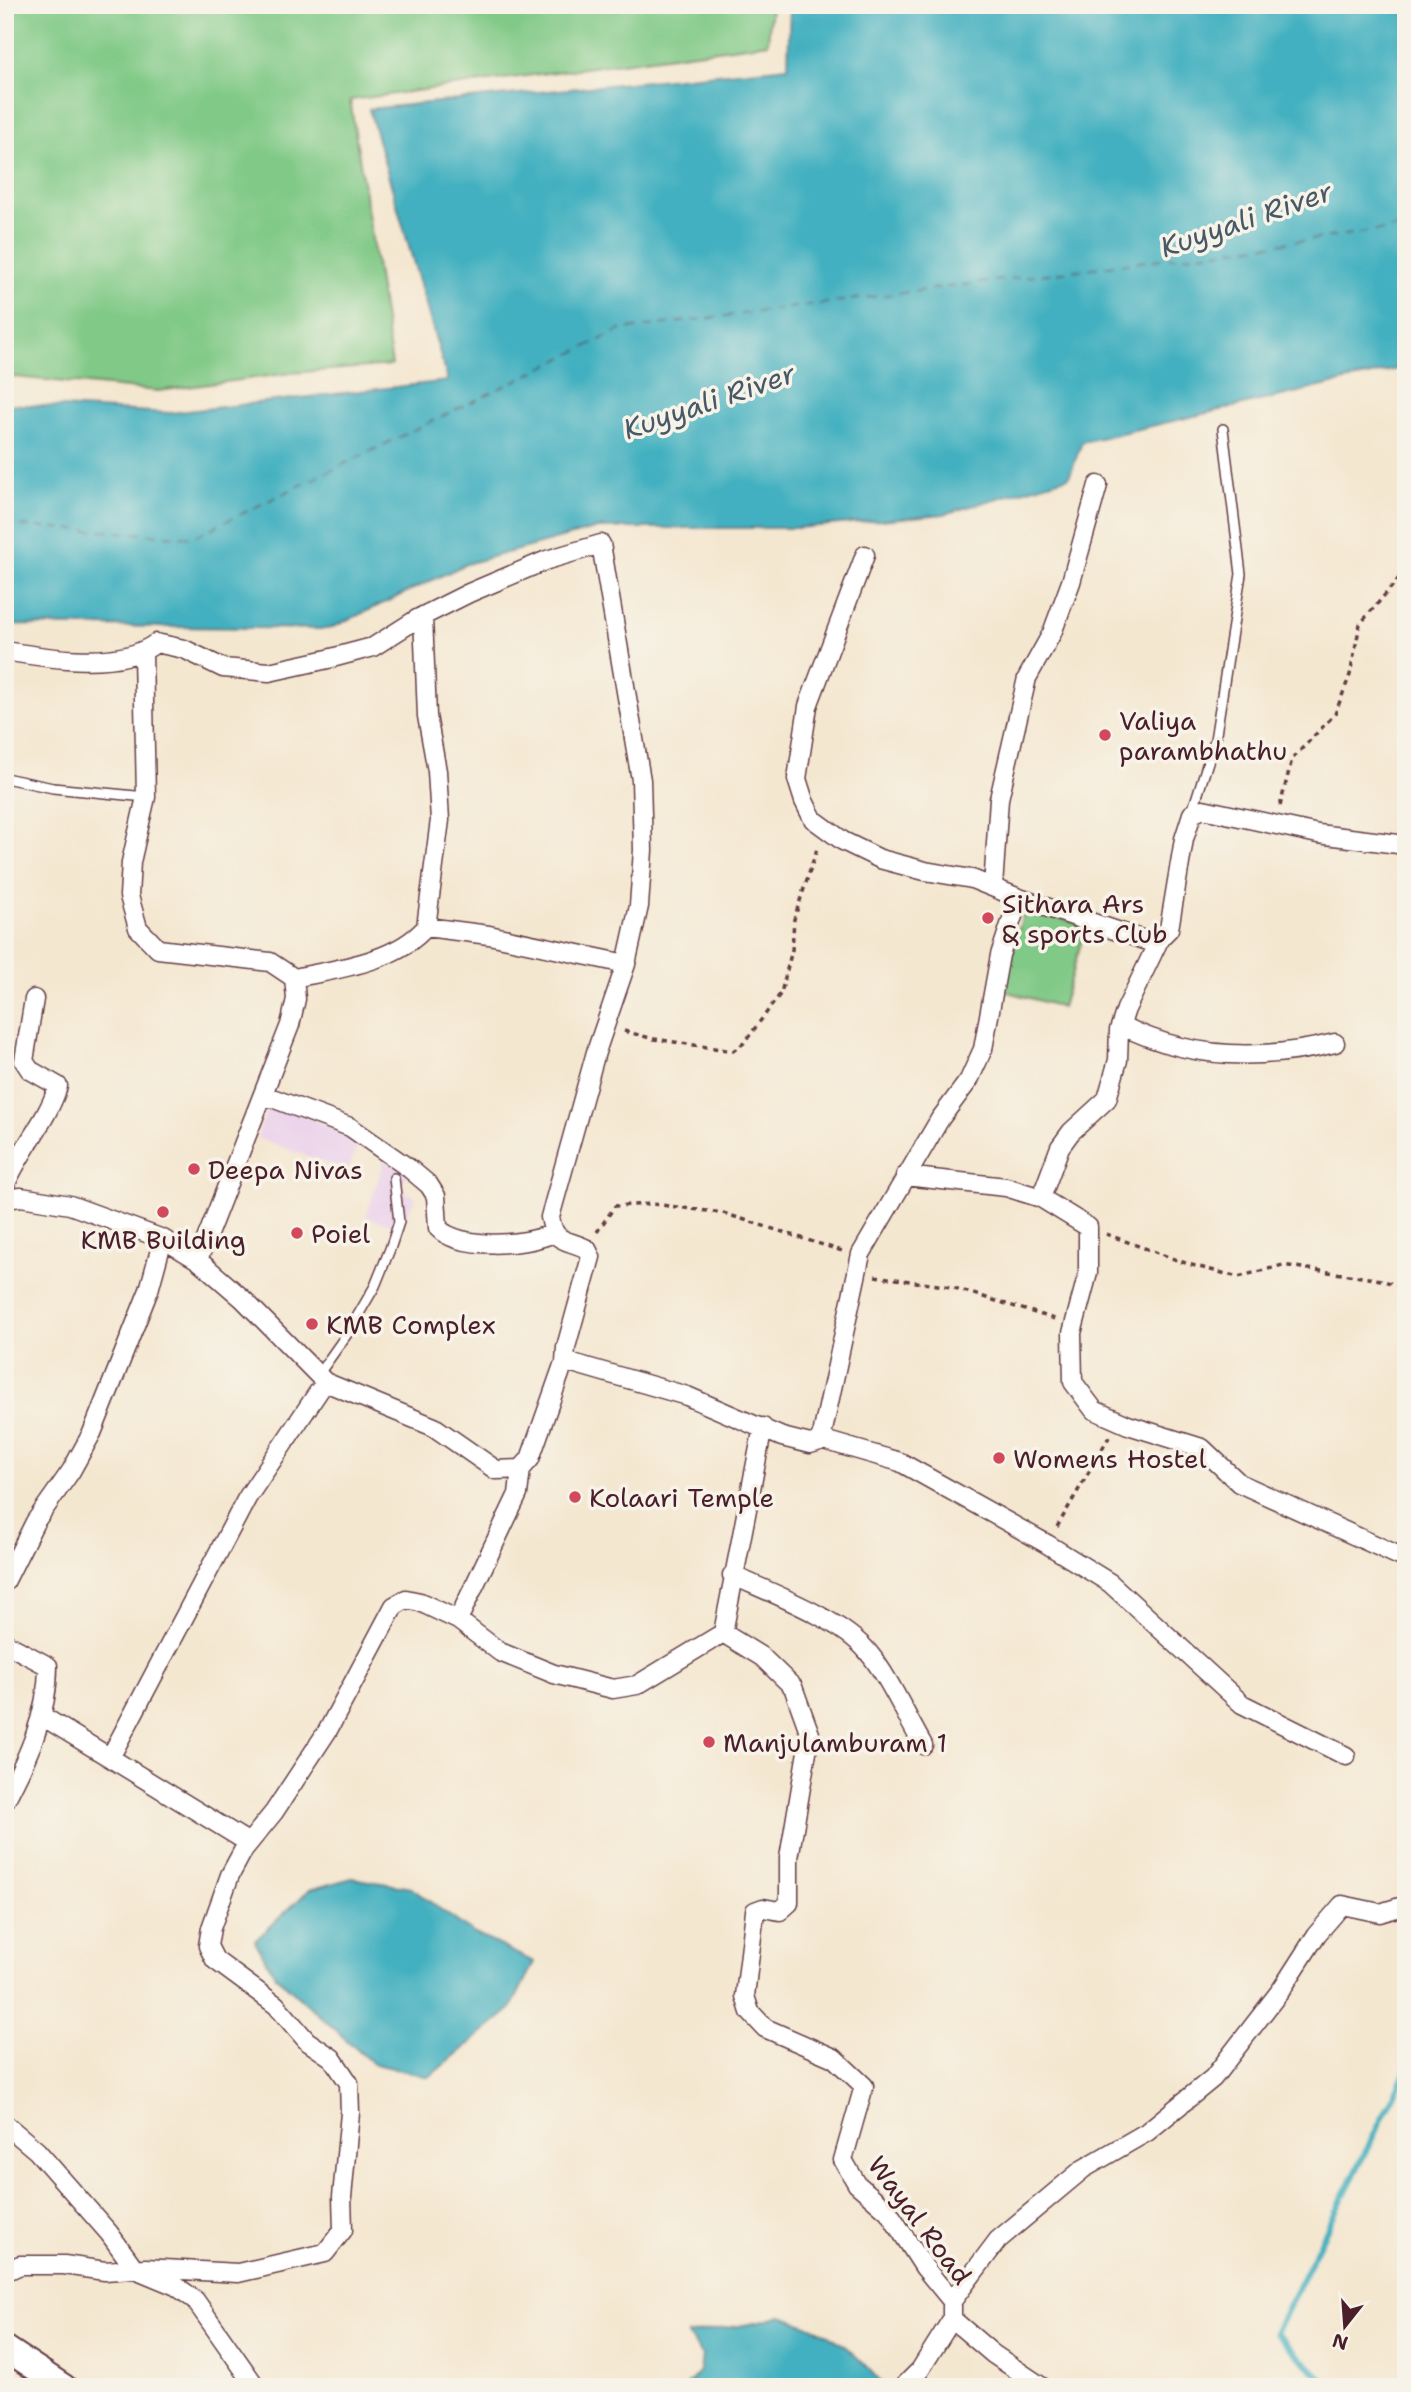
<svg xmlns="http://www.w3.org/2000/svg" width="1411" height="2392" font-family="'Shantell Sans',sans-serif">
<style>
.built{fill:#ebd1ec}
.green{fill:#80c986;stroke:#657458;stroke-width:2}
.water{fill:#43b0c0;stroke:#466876;stroke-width:2}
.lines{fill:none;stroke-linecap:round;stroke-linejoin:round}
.stream{stroke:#43b0c0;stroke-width:6}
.ferry{stroke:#475967;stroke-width:2;stroke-dasharray:9 7;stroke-linecap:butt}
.lane-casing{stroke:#643d44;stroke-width:12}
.street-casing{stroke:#643d44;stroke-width:21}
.secondary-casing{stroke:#643d44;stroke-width:28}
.path{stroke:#643d44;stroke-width:3.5;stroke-dasharray:5 5;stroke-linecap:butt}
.lane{stroke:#fff;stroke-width:9}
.street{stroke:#fff;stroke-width:18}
.secondary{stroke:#fff;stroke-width:24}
.poi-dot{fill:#d1495b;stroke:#f7f3e8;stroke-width:2.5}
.labels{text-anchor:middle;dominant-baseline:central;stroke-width:7;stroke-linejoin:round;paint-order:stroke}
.poi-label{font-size:26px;fill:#4a1f2b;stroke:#f7f3e8;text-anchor:start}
.street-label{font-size:26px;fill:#4a1f2b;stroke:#f7f3e8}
.water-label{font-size:28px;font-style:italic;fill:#475967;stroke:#f7f3e8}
</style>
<rect width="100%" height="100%" fill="#f7f3e8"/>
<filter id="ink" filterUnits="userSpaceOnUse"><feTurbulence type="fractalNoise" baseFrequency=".0143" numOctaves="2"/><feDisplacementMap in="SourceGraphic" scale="14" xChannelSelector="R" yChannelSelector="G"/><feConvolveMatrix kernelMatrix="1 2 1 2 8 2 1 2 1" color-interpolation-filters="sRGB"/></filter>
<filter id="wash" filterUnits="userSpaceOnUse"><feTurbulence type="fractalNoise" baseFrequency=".00686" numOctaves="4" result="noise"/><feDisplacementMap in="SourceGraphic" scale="28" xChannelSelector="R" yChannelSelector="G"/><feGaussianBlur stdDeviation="1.57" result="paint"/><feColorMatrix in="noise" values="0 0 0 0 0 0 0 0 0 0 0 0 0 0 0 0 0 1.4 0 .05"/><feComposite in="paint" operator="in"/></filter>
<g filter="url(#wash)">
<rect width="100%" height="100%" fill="#f4e7d0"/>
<path class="built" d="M269 1103 360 1138 348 1171 257 1138Z
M385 1158 408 1173 400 1188 416 1198 399 1227 366 1217Z"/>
<path class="green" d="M5 5H771L768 43 350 100 392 365 291 373 158 391 5 376Z
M1025 908 1086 926 1062 1007 1001 990Z"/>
<path class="water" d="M790 5H1406V367L1082 442 1069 477 944 514 797 528H598L466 564 329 629 5 625V404L170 413 448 381 369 109 788 67Z
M352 1878 411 1888 473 1933 534 1962 510 2010 429 2077 372 2063 275 1975 255 1941 309 1890Z
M781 2316C834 2332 849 2346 885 2387H685L700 2371 702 2355 688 2335C720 2327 750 2327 781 2316Z"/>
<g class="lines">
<path class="stream" d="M1331 2387 1275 2333 1406 2071"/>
<path class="ferry" d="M5 525 194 537 620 330 1406 227"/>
</g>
</g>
<g filter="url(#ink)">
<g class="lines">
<defs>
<path id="lane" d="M5 778 53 788 146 797
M1192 812 1215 740 1241 574 1223 429
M318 1375 347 1334 375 1286 390 1249 399 1222 394 1178"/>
<path id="street" d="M865 555 808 706 797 779 804 801 813 819 843 841 880 859 925 871 972 879 1019 898
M5 651C47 658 121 670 156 643L184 649 223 668 269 672 328 659 373 647 417 619 469 593 547 560 601 544 641 780 643 850 639 906 626 964 596 1052 550 1217C555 1245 565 1238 587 1249L591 1257 566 1347 565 1363
M143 653 146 797 131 862 129 896 138 928 158 949 270 962 294 978 296 999 290 1025 198 1260
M993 887 999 799 1027 678 1052 633 1071 582 1098 485
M426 927 489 935 626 964
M1160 938 1126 1009 1119 1030 1118 1060 1107 1099 1071 1132 1060 1147 1041 1198 1088 1227V1273L1072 1333 1073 1382 1094 1410 1128 1425 1202 1448 1239 1483 1406 1559
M294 978C337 969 396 962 426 927L440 820 437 771 427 716 423 616
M1121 1025C1189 1060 1262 1061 1335 1043
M264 1095 350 1127 410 1169 429 1185 436 1196 438 1228C459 1250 527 1246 553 1233
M905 1176 1006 1187 1041 1198
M5 1186C19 1151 47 1122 58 1086L30 1070 24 1061 34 999
M5 1199 21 1197 70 1205 163 1239 198 1260 243 1299 325 1382 434 1427 496 1470 521 1469 530 1459 562 1368 569 1362 687 1396 782 1437 810 1444 817 1442 822 1435 861 1254 940 1119 969 1080 983 1049 1000 955 1019 898 1147 941 1160 938 1169 929 1184 839 1192 814 1203 809 1318 834 1406 845
M763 1427 723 1633 762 1657 793 1687 810 1734 789 1858V1903L780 1911 763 1908 755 1911 745 1996 750 2012 765 2028 834 2058 864 2086 843 2160 857 2184 888 2211 924 2267 952 2301V2319L993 2354 1042 2387
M820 1439 900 1462 1047 1544 1110 1583 1242 1704 1346 1756
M732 1575C771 1593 841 1619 868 1652 889 1677 906 1716 923 1745
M5 1582 35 1522 71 1471 92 1433 149 1290 163 1239
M458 1620 500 1652 554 1674 613 1689 637 1685 723 1633
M5 1643 48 1666C48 1715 27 1759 5 1801
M42 1716 249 1843
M111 1756 247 1498 325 1382
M5 2124 37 2151 109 2233 135 2269 176 2286 195 2300 256 2387
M5 2272 20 2265H64L105 2271 145 2268 238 2273 325 2253 343 2230 342 2197 350 2113 349 2083 332 2058 307 2041 276 2005 215 1960 208 1946 211 1928 230 1875 244 1849 274 1812 328 1730 394 1606 406 1599 420 1602 458 1620 518 1494 521 1469
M952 2301 998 2240 1083 2169 1147 2132 1213 2078 1281 1990 1317 1934 1342 1905 1380 1913 1406 1905
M903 2387 920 2370 952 2319"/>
<path id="secondary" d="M5 2348 64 2387"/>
</defs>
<use href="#lane" class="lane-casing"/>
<use href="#street" class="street-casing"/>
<use href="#secondary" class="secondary-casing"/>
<path class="path" d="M1280 806 1292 759 1335 714 1350 675 1360 624 1406 570
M624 1031 654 1039 733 1051 744 1043 781 993 792 950 794 919 818 846
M597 1232 615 1206 653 1204 723 1213 842 1251
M1106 1234 1188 1264 1238 1277 1283 1265 1381 1280 1406 1288
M875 1276 951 1287 1058 1320
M1057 1527 1109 1437"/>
<use href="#lane" class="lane"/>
<use href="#street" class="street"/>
<use href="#secondary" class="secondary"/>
</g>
</g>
<g class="poi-dot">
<circle cx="1105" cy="735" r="7"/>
<circle cx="988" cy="918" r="7"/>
<circle cx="194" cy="1169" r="7"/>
<circle cx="163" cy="1212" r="7"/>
<circle cx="297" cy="1233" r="7"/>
<circle cx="312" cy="1324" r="7"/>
<circle cx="999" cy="1458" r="7"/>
<circle cx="575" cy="1497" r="7"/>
<circle cx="709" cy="1742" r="7"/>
</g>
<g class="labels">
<g class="poi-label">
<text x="1119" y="720">Valiya<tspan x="1119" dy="30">parambhathu</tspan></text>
<text x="1002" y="903">Sithara Ars<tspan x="1002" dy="30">&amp; sports Club</tspan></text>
<text x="208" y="1169">Deepa Nivas</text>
<text x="311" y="1233">Poiel</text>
<text x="163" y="1239" text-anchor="middle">KMB Building</text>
<text x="326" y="1324">KMB Complex</text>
<text x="1013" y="1458">Womens Hostel</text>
<text x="589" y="1497">Kolaari Temple</text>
<text x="723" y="1742">Manjulamburam 1</text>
</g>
<g class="street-label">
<text transform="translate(920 2220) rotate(53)">Wayal Road</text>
</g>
<g class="water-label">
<text transform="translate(1246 219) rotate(-19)">Kuyyali River</text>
<text transform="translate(709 401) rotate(-19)">Kuyyali River</text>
</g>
</g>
<rect width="1411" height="2392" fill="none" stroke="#f7f3e8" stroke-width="28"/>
<g transform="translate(1345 2326) rotate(197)" stroke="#f7f3e8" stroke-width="5" paint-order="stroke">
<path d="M0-5L12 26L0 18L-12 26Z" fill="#4a1f2b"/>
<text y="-10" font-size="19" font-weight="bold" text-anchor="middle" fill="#4a1f2b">N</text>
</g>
</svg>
